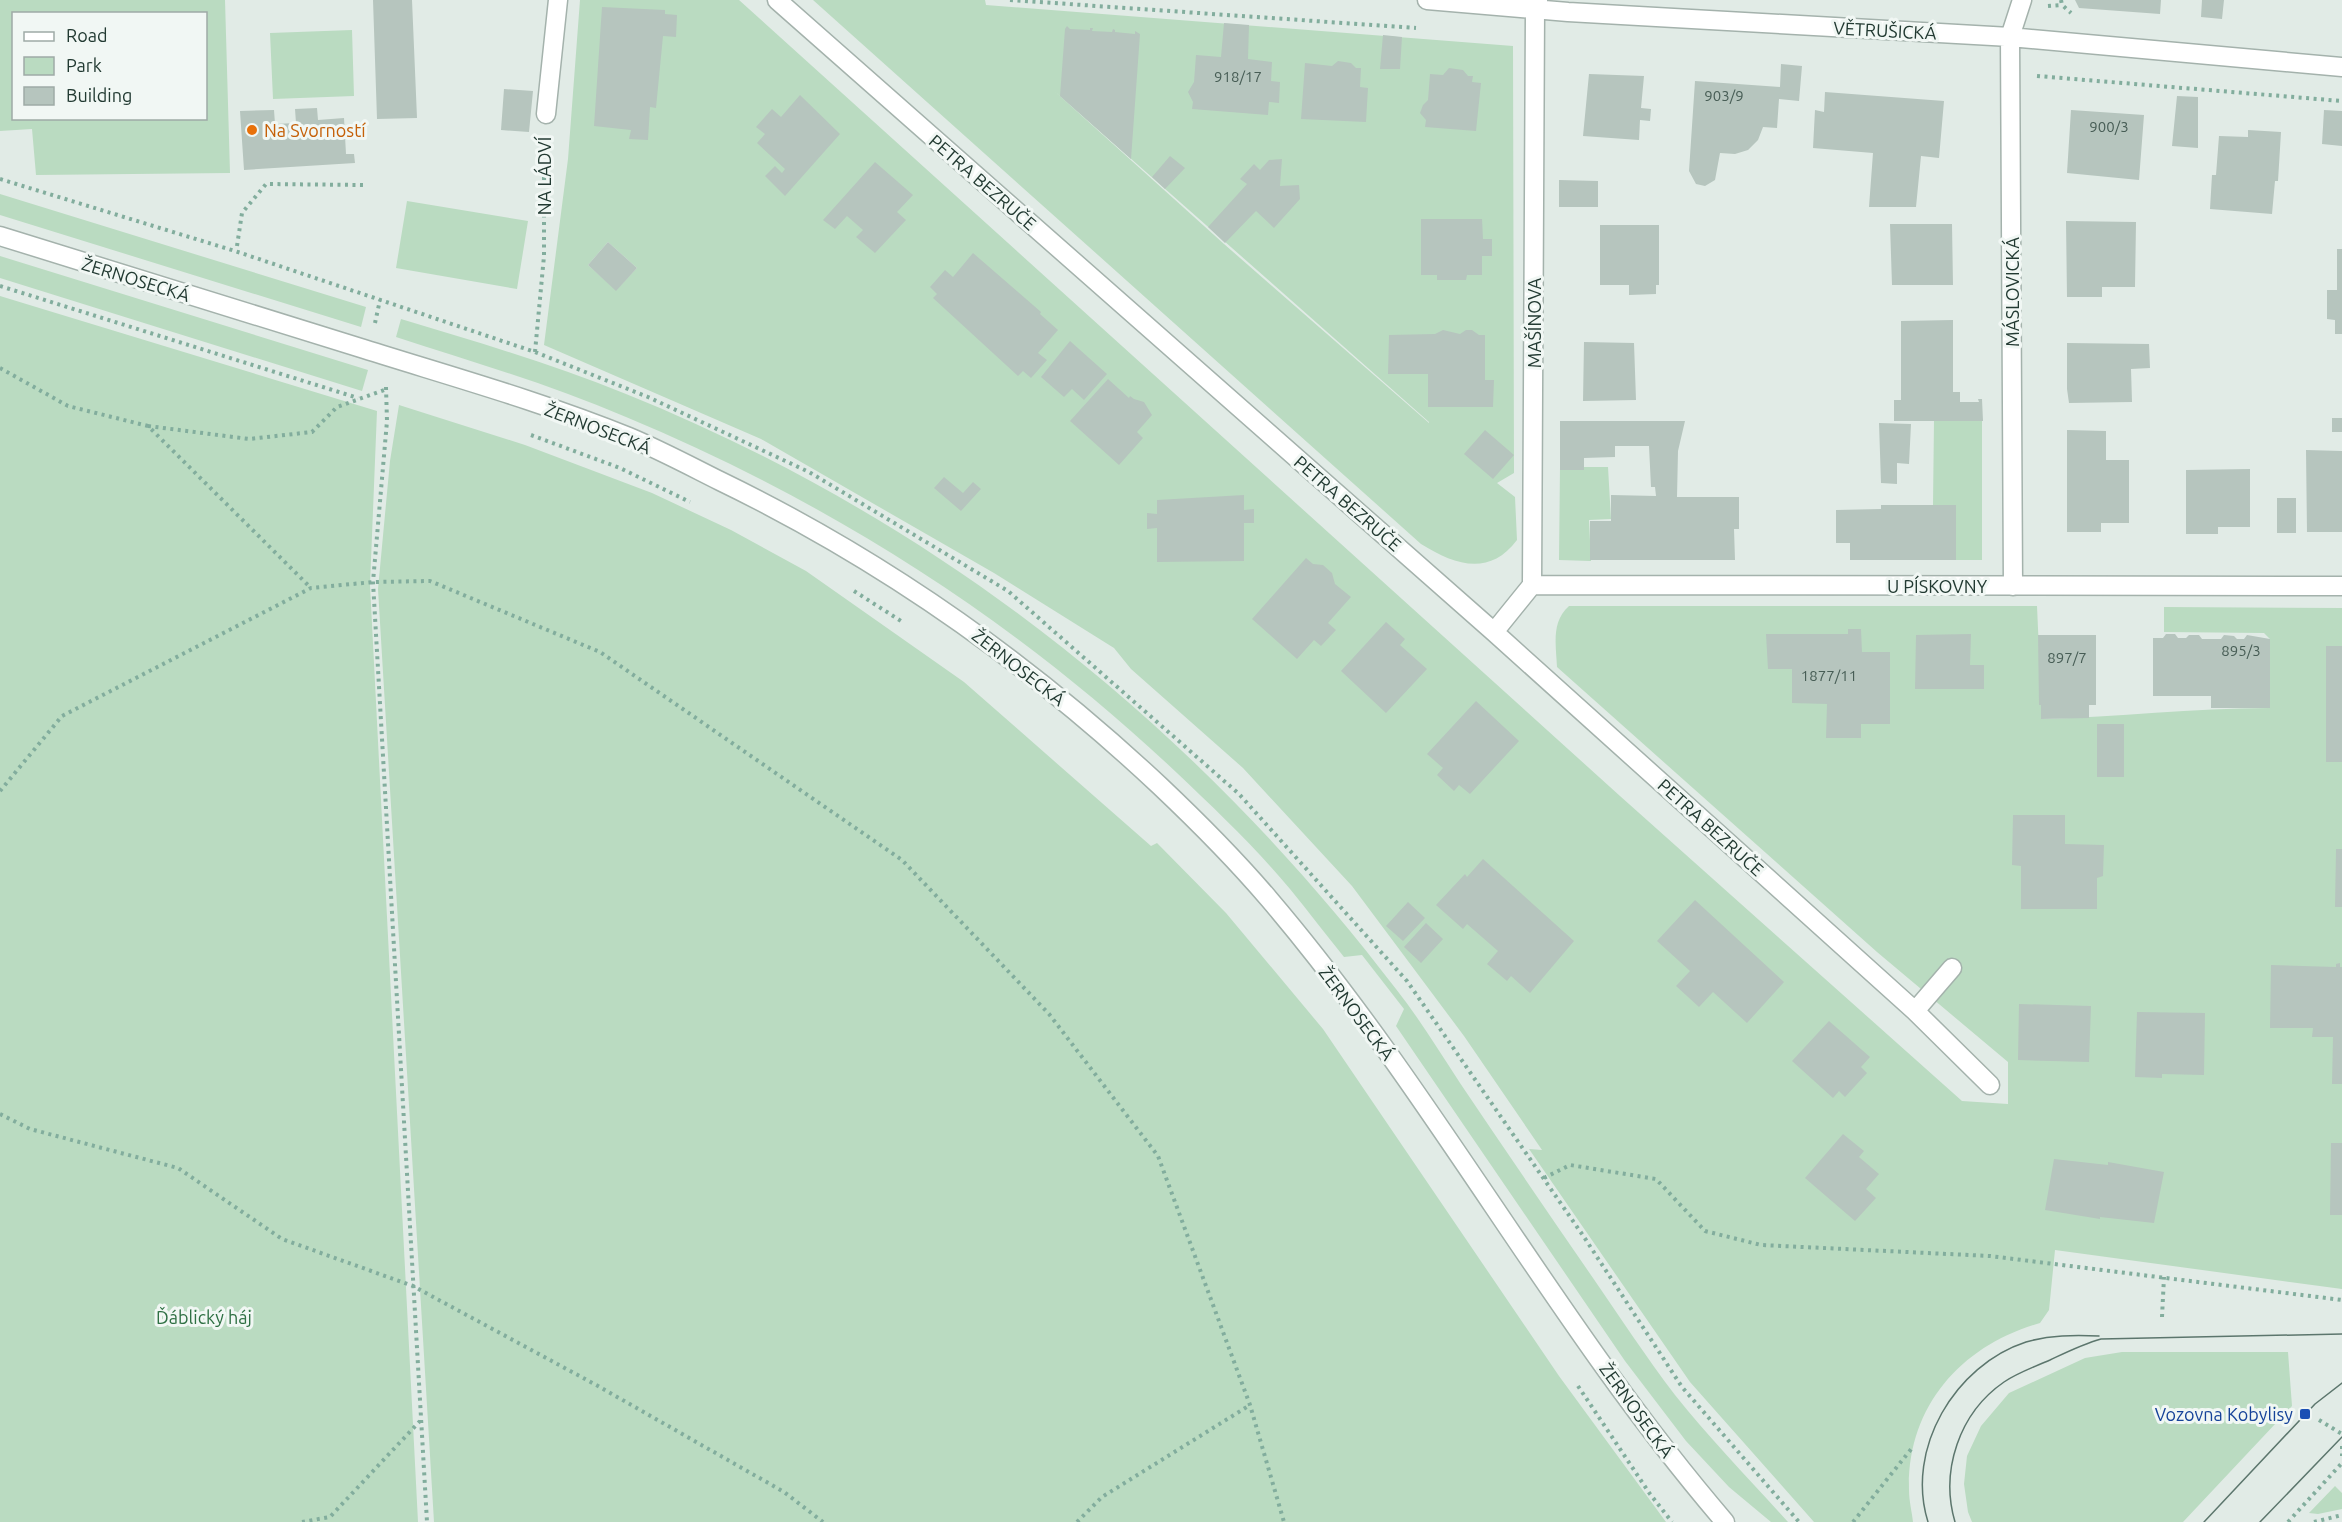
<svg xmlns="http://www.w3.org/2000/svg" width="2342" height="1522" font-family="Ubuntu,sans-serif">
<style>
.green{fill:#badbc1;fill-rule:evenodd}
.building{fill:#b6c5be}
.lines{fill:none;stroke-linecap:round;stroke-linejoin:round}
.minor-casing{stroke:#a4b2ac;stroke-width:21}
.path{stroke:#82ad9d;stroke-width:4;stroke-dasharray:3 4.5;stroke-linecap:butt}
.minor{stroke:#fff;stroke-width:18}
.tram{stroke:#5c766d;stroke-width:1.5}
.food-dot{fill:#e8710a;stroke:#f1f7f4;stroke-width:2}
.transit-dot{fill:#1a4fb4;stroke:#f1f7f4;stroke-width:2}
.labels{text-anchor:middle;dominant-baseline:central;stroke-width:6;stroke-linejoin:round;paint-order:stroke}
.number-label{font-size:15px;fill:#475d55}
.street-label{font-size:18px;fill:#223a32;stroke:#f1f7f4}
.food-label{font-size:18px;fill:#c56008;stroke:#f1f7f4;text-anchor:start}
.park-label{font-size:18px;fill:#2e7043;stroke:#f1f7f4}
.transit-label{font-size:18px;fill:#164399;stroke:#f1f7f4;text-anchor:end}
</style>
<rect width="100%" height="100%" fill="#e1ebe6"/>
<path class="green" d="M0 0H225L230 173 36 175 32 129 0 131ZM14 14H206V118H14Z
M580 0H739L1620 796 1962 1101 2008 1104V1062L1877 952 1557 667C1556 645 1551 622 1569 606H2037L2042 719C2118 717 2193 708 2269 708L2270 639 2264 633 2164 632V607L2342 608V1289L2055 1250 2049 1310 2040 1323C1962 1345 1907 1406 1909 1490 1909 1501 1912 1512 1913 1522H1814L1690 1382 1529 1149 1542 1150 1464 1036 1352 886 1243 768 1131 669 1114 648 994 573 761 439 544 345 568 159ZM608 242 637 268 616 290 588 265Z
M813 0H985L986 5 1513 46 1514 473 1497 483 1515 497 1517 540C1489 577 1455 565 1421 544ZM1052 89 1429 422V423L1224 244Z
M352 30 354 96 273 99 270 33Z
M0 194 366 307 361 327 0 215Z
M407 201 528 221 517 289 396 268Z
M0 256 368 370 362 391 0 278Z
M0 296 377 411 370 585 418 1522H0Z
M401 319C477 342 553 364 626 394 936 519 1194 724 1396 989 1419 1018 1439 1051 1460 1083 1504 1148 1548 1213 1593 1278 1620 1317 1646 1357 1675 1395 1710 1439 1750 1480 1788 1522H1771L1729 1487 1686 1441 1625 1361 1396 1026 1404 1009 1362 955 1344 957C1326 935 1309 912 1290 889 1256 848 1216 810 1177 773 1015 620 832 503 626 417 551 385 473 362 396 337Z
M399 405 525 445 652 493 731 530 806 571 964 682 1151 846 1157 843 1226 913 1323 1029 1559 1376 1666 1522H434L378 589 390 461Z
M1934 420H1982V560H1956V506L1933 505Z
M1560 467H1608L1611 519 1589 520 1591 561 1559 560Z
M2122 1352H2288L2292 1406 2183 1522H1972L1968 1512 1964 1484 1967 1456 1981 1426 2009 1393 2085 1358Z
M2335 1486 2342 1493V1509L2318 1514 2309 1513Z"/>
<path class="building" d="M373 0H412L417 118 377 119Z
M2075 0H2161L2160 14 2079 8Z
M2202 0H2224L2222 19 2201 17Z
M602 7 665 10V14L677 15 676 37 663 36 656 108 650 107 648 140 629 139 631 130 594 126Z
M1224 23 1249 25 1248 59 1272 62 1271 81 1280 82 1279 103 1269 102 1268 115 1192 109 1193 102 1188 92 1194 82 1196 55 1221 57Z
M1067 26 1070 29 1090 30V28H1093L1092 31 1112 32 1113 29 1115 30V32L1135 34V31L1140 34 1131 159 1060 96 1065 29Z
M1383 35 1402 37 1400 69H1380Z
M1338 61 1351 63 1356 68H1361L1360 87 1368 88 1366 122 1301 119 1305 63 1332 66Z
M1781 64 1802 66 1799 101 1779 99 1777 128 1763 127 1758 140 1748 150 1735 154 1720 153 1715 180 1705 186 1696 184 1689 171 1695 81 1780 87Z
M1449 68 1463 70 1468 76H1473L1472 82 1481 83 1476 131 1425 127 1426 120 1420 113 1423 105 1428 100 1430 74 1443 75Z
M1589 74 1644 76 1641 108 1651 109 1650 121 1640 120 1639 140 1583 136Z
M504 89 533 91 529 132 501 130Z
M1825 92 1944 101 1939 158 1921 156 1916 207H1869L1873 153 1813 148 1815 110 1824 112Z
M800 95 840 134 785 196 765 176 775 166 782 173 785 169 757 143 765 134 756 127 772 109 781 117Z
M2177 96 2198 97V148L2172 146Z
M317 108 318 120 344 118 346 154H354L355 163 244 170 240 111 274 110 275 124 296 123 295 109Z
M2071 110 2144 115 2139 180 2067 173Z
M2324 110 2342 111V146L2322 144Z
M2248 130 2281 132 2278 181H2275L2272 214 2210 209 2212 175H2216L2219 136 2248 137Z
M1170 156 1185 168 1165 189 1152 177Z
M1282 159 1280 186 1299 185 1300 199 1274 228 1256 211 1225 243 1208 227 1247 184 1240 179 1254 164 1260 170 1269 160Z
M875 162 913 195 897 212 906 220 875 253 856 237 863 230 847 216 835 229 823 220Z
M1559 180 1598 181V207H1559Z
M1421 219H1482L1483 239H1492V256H1482V275H1467L1466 280H1437V275H1421Z
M2066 221 2136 222 2135 287H2102V297H2067Z
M1890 224H1952L1953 285H1892Z
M1600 225H1659V285H1656V294L1629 295V285H1600Z
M608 242 637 268 616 291 588 265Z
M2337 249H2342V334H2335V320L2327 319V290H2337Z
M973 253 1041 312 1040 314 1058 330 1038 353 1047 360 1031 378 1023 371 1018 376 933 298 937 294 930 287 945 270 953 277Z
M1953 320V392H1960V402H1979L1978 399H1982L1983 421H1894V400H1901V321Z
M1443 330 1460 334 1466 330H1472L1479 335H1485V380H1494L1493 407H1428V374H1388L1389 335 1435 334Z
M1070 341 1107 374 1084 400 1072 389 1064 397 1041 377Z
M1584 342 1634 343 1636 400 1583 401Z
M2067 343 2149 344 2150 368 2131 369 2132 402 2069 403 2067 389Z
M1108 379 1129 398 1130 396 1134 399 1144 402 1152 415 1137 432 1143 438 1119 465 1070 421Z
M2332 418H2342V432H2332Z
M1560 421H1685L1678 451 1677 497H1739V529H1734L1735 560H1590V521H1611V495L1656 496 1655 487H1651L1649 446H1615V457L1584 458V470H1560Z
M1879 423 1911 424 1909 464 1897 463V484L1881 483Z
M1485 430 1514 455 1493 479 1464 454Z
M2067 430 2106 431V460H2129V523H2101V532H2067Z
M2306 450 2342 451V532H2307Z
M2250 469V527H2218V534H2186V470Z
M944 477 963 493 973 482 981 489 961 511 934 488Z
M1244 495V510L1254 509V523H1244V561L1157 562V528L1147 529V513L1157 514V500Z
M2277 498H2296V533H2277Z
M1881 505H1956V560H1850V543H1836V510L1881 509Z
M1306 558 1313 564 1323 565 1332 573 1335 584 1351 597 1328 623 1336 630 1321 646 1314 640 1297 659 1252 619Z
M1386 622 1405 639 1400 645 1427 669 1386 713 1341 671Z
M1848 629H1861L1862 652H1890V724H1861V738H1826L1827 704 1792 703V669H1768L1766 634H1848Z
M1971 634 1970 665H1984V689H1915L1916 635Z
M2166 634H2175L2178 638H2186L2189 635H2199L2202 639H2221L2224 635 2234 636 2237 639H2244L2247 635 2270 639V708H2211V696H2153V638H2163Z
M2038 635H2096V705H2089V718L2041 719V705H2039Z
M2326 646H2342V762H2326Z
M1476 701 1519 741 1470 794 1459 785 1454 791 1437 775 1443 768 1427 754Z
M2097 724H2124V777H2097Z
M2013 815H2065V844L2104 845 2103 876 2097 878V909H2021V866L2012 865Z
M2336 849H2342V907H2335Z
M1483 859 1574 941 1530 993 1511 976 1507 981 1487 964 1498 951 1467 924 1463 929 1436 905 1465 874 1467 877Z
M1695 900 1784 982 1747 1023 1713 992 1699 1007 1676 986 1690 971 1657 941Z
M1408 902 1425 918 1403 941 1386 926Z
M1426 923 1443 939 1421 963 1404 947Z
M2340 963V967H2342V1084H2332L2333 1037H2312L2313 1028H2270L2271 965 2336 967V964Z
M2019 1004 2091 1006 2089 1062 2018 1060Z
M2137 1012 2205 1013 2204 1075 2162 1074V1078L2135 1077Z
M1829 1021 1870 1057 1861 1067 1867 1073 1845 1097 1839 1091 1833 1098 1792 1061Z
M1843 1134 1864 1151 1859 1157 1879 1174 1866 1189 1876 1198 1855 1221 1805 1178Z
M2331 1143H2342V1215H2330Z
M2054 1159 2108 1165V1162L2164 1172 2154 1223 2100 1217V1219L2045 1210Z"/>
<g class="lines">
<defs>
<path id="minor" d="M777 0 1494 632 1915 1011 1990 1085
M1427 0 1568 12 2010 37 2342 67
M546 114 558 0
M0 236C121 274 242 312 364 349 453 377 543 402 629 437 660 450 690 466 720 481 883 560 1028 662 1160 786 1198 822 1235 859 1269 899 1436 1095 1557 1327 1725 1522
M1532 585 2342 586
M2013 586 2010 37 2022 0
M1494 632 1532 585 1535 10 1538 0
M1915 1011 1952 968"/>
</defs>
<use href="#minor" class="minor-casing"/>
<path class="path" d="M1010 0 1416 28
M2061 0 2062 5 2071 13
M2048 6 2062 5
M2037 76 2342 101
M0 179 235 251 535 352 648 397 809 472 1008 591 1239 794 1407 981 1584 1237 1682 1387 1799 1522
M237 246 242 213 266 184 363 185
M0 286 358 398
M375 323 380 300
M535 352 544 256V140
M0 368 68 406 148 426 311 588
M386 387 387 421 373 582 427 1522
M148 426 249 439 312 432 337 407 387 389
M531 435 620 468 690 502
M854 591 901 621
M0 791 62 716 311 588 373 582 430 581 600 652 902 860 1049 1014 1158 1156 1250 1405 1284 1522
M0 1114 30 1129 178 1168 282 1239 413 1286 598 1386 784 1492 823 1522
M1544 1178 1570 1165 1656 1179 1705 1231 1761 1245 1990 1256 2342 1300
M2162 1317 2164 1277
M1578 1386 1650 1494 1672 1522
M2319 1420 2342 1434
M2342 1446V1456
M302 1522 330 1517 420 1421
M1077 1522 1102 1497 1250 1405
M1853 1522 1912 1448
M2288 1522 2342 1463
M2314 1522 2342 1515"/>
<use href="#minor" class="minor"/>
<path class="tram" d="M1928 1522C1905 1449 1955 1365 2026 1342 2050 1335 2074 1335 2099 1336
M1955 1522C1940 1471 1959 1413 2004 1382 2017 1373 2034 1367 2050 1360 2067 1352 2083 1344 2101 1339L2342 1334
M2204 1522 2315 1404 2342 1383
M2260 1522 2342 1437"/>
</g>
<circle class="food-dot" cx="252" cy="130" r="6"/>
<rect class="transit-dot" x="2299" y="1408" width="12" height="12" rx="3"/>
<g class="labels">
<g class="number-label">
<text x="1238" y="76">918/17</text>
<text x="1724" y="95">903/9</text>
<text x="2109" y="126">900/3</text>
<text x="2241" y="650">895/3</text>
<text x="2067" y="657">897/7</text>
<text x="1829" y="675">1877/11</text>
</g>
<g class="street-label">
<text transform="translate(1885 30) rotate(3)">VĚTRUŠICKÁ</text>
<text transform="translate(544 176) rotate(-90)">NA LÁDVÍ</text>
<text transform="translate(983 182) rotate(41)">PETRA BEZRUČE</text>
<text transform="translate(136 279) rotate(17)">ŽERNOSECKÁ</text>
<text transform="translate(2012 292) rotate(-90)">MÁSLOVICKÁ</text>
<text transform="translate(1534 323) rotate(-90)">MAŠÍNOVA</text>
<text transform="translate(598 428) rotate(21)">ŽERNOSECKÁ</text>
<text transform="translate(1348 503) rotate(41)">PETRA BEZRUČE</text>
<text x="1937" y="586">U PÍSKOVNY</text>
<text transform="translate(1019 667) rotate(38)">ŽERNOSECKÁ</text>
<text transform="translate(1711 827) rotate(42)">PETRA BEZRUČE</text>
<text transform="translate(1357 1013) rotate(53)">ŽERNOSECKÁ</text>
<text transform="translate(1637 1410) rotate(54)">ŽERNOSECKÁ</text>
</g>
<g class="food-label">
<text x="264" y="130">Na Svorností</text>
</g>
<g class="park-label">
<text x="204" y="1317">Ďáblický háj</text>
</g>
<g class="transit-label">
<text x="2293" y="1414">Vozovna Kobylisy</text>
</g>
</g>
<rect x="12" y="12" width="195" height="108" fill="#f1f7f4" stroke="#9eaba6" stroke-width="1.5"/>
<rect x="24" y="32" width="30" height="9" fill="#ffffff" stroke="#9eaba6" stroke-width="1.5"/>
<text x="66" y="42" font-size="18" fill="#223a32">Road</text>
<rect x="24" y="57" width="30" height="18" fill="#badbc1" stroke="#9eaba6" stroke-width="1.5"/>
<text x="66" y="72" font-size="18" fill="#223a32">Park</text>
<rect x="24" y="87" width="30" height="18" fill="#b6c5be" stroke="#9eaba6" stroke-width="1.5"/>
<text x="66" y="102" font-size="18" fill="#223a32">Building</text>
</svg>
